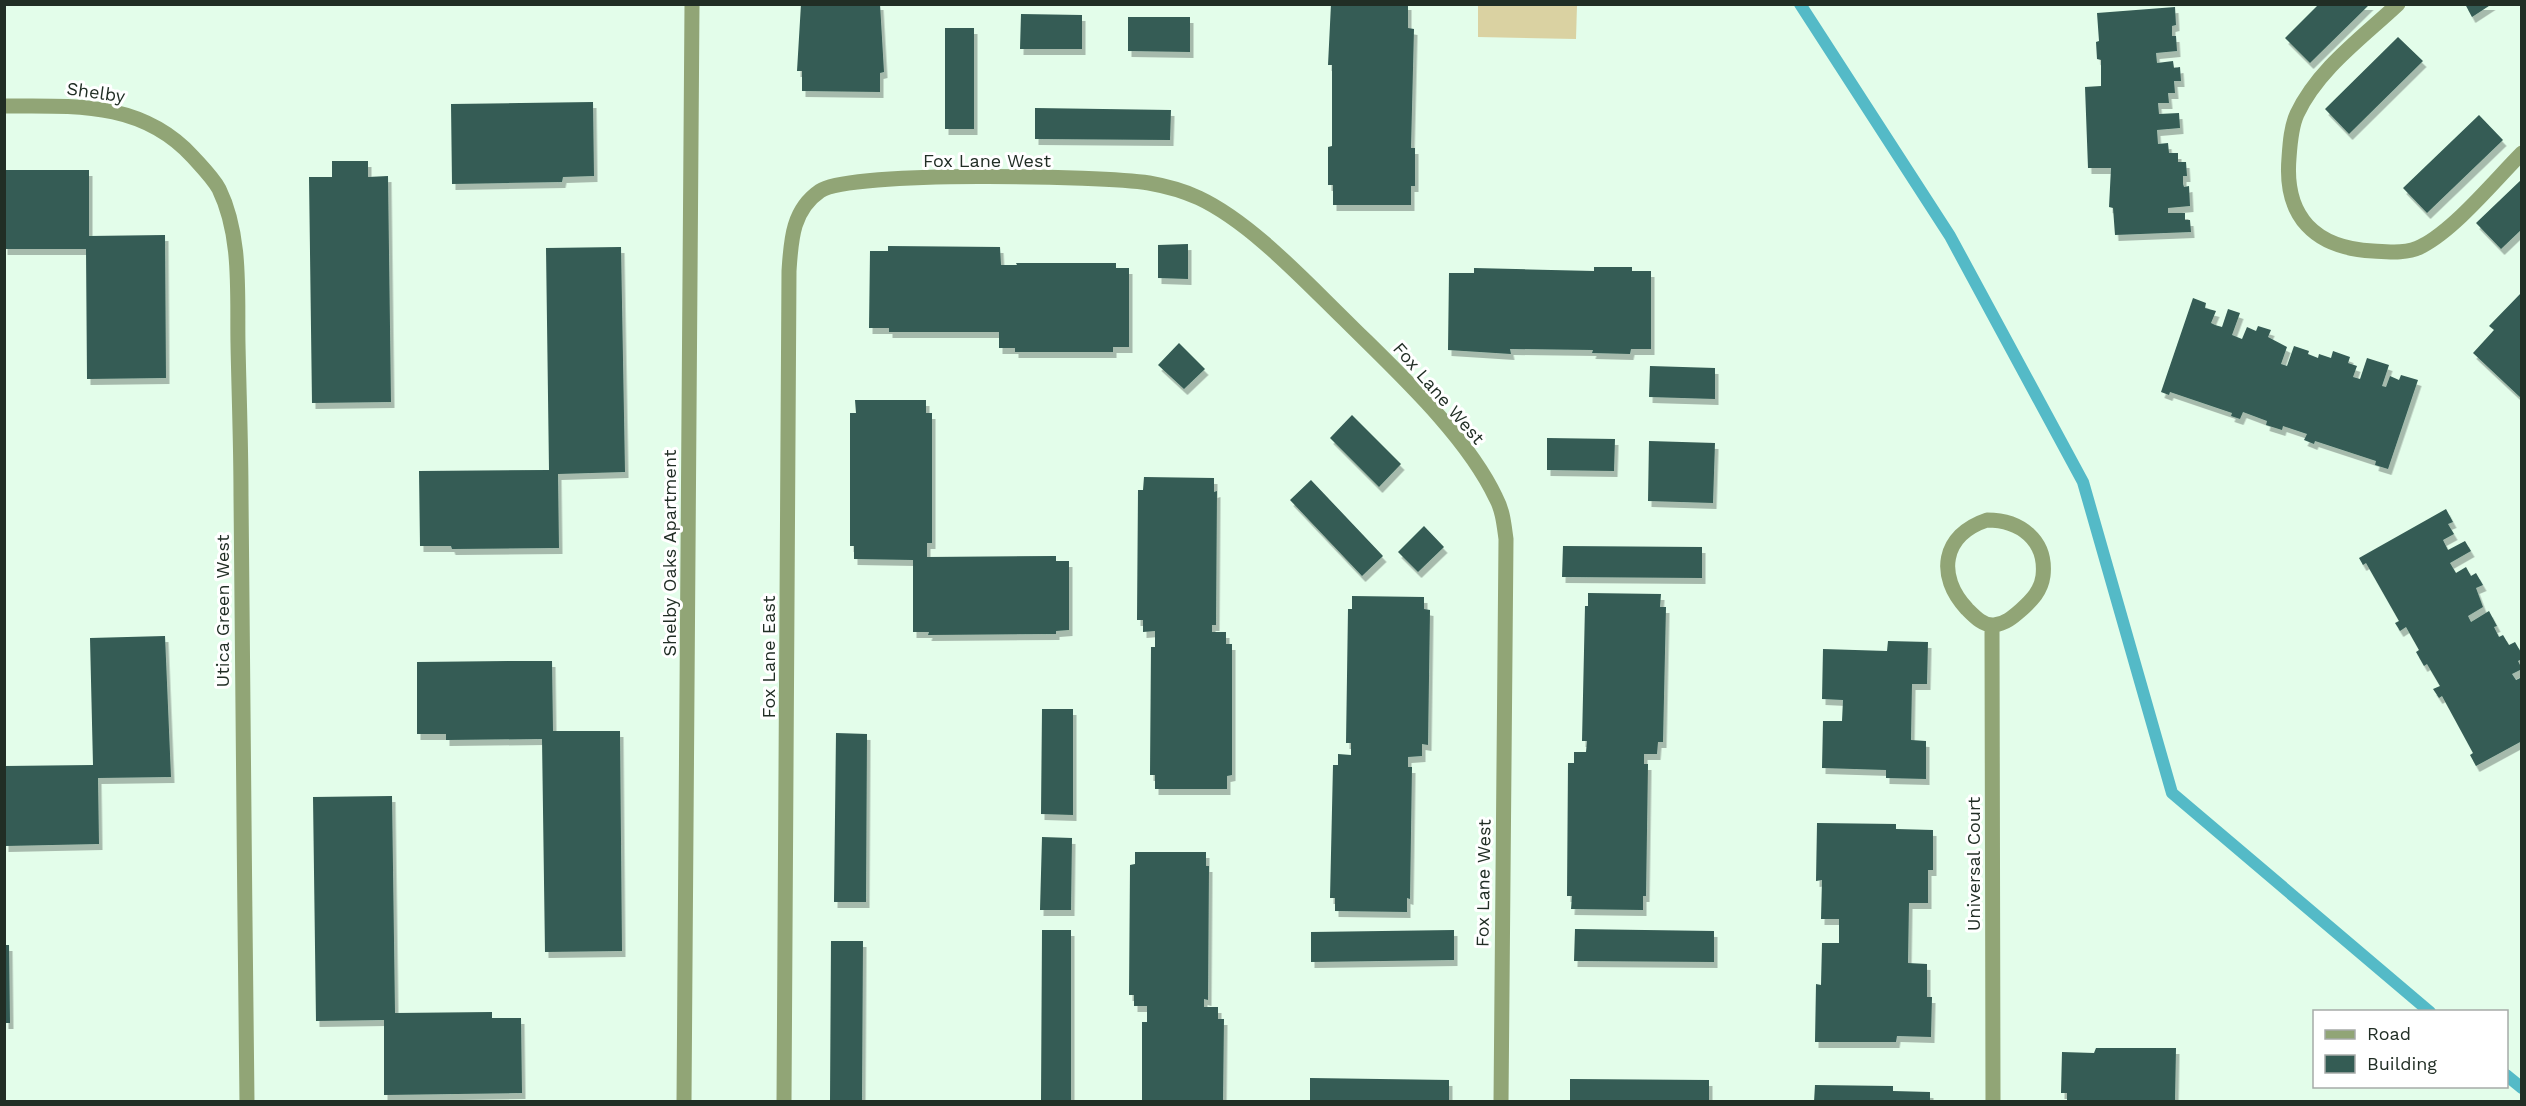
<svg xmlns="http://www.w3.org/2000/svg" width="2526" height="1106" font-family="'Work Sans',sans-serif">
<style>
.green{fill:#dad2a2}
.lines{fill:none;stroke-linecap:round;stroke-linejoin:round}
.stream{stroke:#54bac7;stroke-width:12}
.building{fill:#345c54;filter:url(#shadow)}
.street{stroke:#91a576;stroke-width:15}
.labels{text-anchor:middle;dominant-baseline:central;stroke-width:6;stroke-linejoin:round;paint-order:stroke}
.street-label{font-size:18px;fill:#212e25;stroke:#fff}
</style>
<defs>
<filter id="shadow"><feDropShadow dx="3.5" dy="6" stdDeviation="0" flood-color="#0004"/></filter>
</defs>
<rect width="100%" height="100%" fill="#e3fdea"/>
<path class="green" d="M1478 5H1577L1576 39 1478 37Z"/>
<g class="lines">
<path class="stream" d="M1800 4 1950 236 2083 482 2172 793 2430 1012
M2506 1075 2522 1088"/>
</g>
<path class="building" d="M801 4H880L884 72 880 73V92L802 91V71H797Z
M1331 4H1408V28L1414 29 1411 148H1415V186H1411V205H1333V185H1328V147L1332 146V65H1328Z
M2319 4H2370L2310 63 2285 38Z
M2465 4H2492L2472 17Z
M2175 7 2176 25 2172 26V36H2176L2177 51 2156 53 2157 63 2173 61 2174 68 2180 67 2181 81H2174L2175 93H2168L2169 103H2158L2159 114 2179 113 2180 128 2157 130 2158 144 2168 143 2169 153H2178V162H2186L2187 176H2183V184L2184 187 2189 186 2190 206 2168 208V213H2185V220H2190L2191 232 2115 235 2113 208 2109 207 2111 168H2088L2085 87 2101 86V60L2097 59 2096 42 2099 41 2097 13Z
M1021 14 1082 15V49H1020Z
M1128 17H1190V52L1128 51Z
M945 28H974V129H945Z
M2398 37 2423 61 2349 134 2325 109Z
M593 102 594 176 563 177 562 182 452 184 451 104Z
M1035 108 1171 110 1170 140 1035 139Z
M2479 115 2503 140 2427 213 2403 188Z
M332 161H368V177L388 176 391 402 312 403 309 177H332Z
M4 170H89V236L165 235 166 378 87 379 86 249H4Z
M2522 179V229L2501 249 2476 223Z
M1188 244V279L1158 278V245Z
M888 246 1000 247 1001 265H1017L1016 263H1116V268H1129V347H1113V352H1015V348H999V332H889V328H869L870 251H888Z
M621 247 625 472 558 474 559 548 452 549 451 546H420L419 471 549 470 546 248Z
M1594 267H1632V271H1651V349H1631L1630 354 1592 353 1593 350 1510 349 1511 354 1448 350 1449 273H1474V268L1594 271Z
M2522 292V399L2473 353 2494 330 2489 326Z
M2193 298 2206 303 2205 308 2216 311 2211 323 2215 325 2222 327 2228 309 2240 313 2232 335 2242 339 2247 327 2256 331 2258 326 2271 330 2268 337 2287 347 2281 364 2287 366 2294 346 2309 351 2308 354 2318 358 2319 354 2331 358 2333 351 2350 357 2348 363 2357 366 2353 377 2360 379 2367 358 2389 365 2382 386 2386 387 2390 376 2399 380 2401 375 2418 380 2388 469 2375 465 2376 461 2315 441 2314 444 2304 440 2307 434 2283 426 2282 430 2266 425 2267 421 2243 412 2240 419 2231 416 2232 413 2170 392 2169 395 2161 392Z
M1179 343 1205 369 1184 389 1158 365Z
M1650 366 1715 368V399L1649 397Z
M855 400H926V413H932V543H927V557L1056 556V561H1069V630L1056 631V634L928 635 929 632H913V560L854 559V546H850V413H856Z
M1352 415 1401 464 1379 487 1330 438Z
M1547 438 1615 439 1614 471 1547 470Z
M1649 441 1715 443 1713 503 1648 501Z
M1144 477 1214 478V492L1217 491 1216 625H1212V632H1226V644H1232V775L1227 776V789H1155V775H1150L1151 647H1155V631L1143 632V620H1137L1138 490H1143Z
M1311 480 1383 556 1362 576 1290 500Z
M2446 509 2453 522 2448 524 2454 534 2443 540 2448 550 2465 541 2471 551 2450 563 2456 573 2466 567 2471 576 2476 573 2483 585 2476 588 2483 607 2468 616 2471 622 2489 611 2497 626 2494 627 2499 637 2503 635 2509 645 2515 642 2522 654V659L2518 661 2522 669 2512 674 2516 680 2522 677V741L2476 766 2470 755 2473 753 2442 696 2439 698 2433 689 2440 686 2427 664 2424 666 2416 652 2419 650 2406 627 2400 631 2395 623 2399 621 2366 563 2363 565 2359 558Z
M1424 526 1444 547 1418 572 1398 552Z
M1563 546 1702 547V578L1562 577Z
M1588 593 1661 594 1660 607H1666L1663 742H1658L1657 754H1644V764H1648L1646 896H1643V910L1571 909 1572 896H1567L1568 763H1574V752H1586L1587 741H1582L1585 606H1588Z
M1352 596 1424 597V609L1430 610 1428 745 1422 744V756L1408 757V767H1412L1410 899 1407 898V912L1335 911V898H1330L1333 765H1338V754L1351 755V743H1346L1348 609H1352Z
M165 636 171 777 98 778 99 844 5 846V766L93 765 90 638Z
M1888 641 1928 642 1927 684H1912L1911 740 1926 741V779L1886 778V770L1822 768 1823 721H1842L1843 700 1822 699 1823 649 1887 651Z
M508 661H552L553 731H620L622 951 545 952 542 739 446 740V734H417V662Z
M1042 709H1073V815L1041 814Z
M836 733 867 734 866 902H834Z
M392 796 395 1013 492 1012V1018H521L522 1093 384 1095V1020L316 1021 313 797Z
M1817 823 1896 824V829L1933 830V870H1928V903H1909L1908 963 1927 964V997H1932L1931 1037 1897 1036 1896 1042H1815L1816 984 1821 985 1822 943H1839V919H1821L1822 880 1816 881Z
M1042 837 1072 838 1071 910H1040Z
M1135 852H1206V866H1209L1208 1000 1204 999V1007H1218V1019H1224L1223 1102H1142V1022H1147V1006H1134V995H1129L1130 865 1135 864Z
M1575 929 1714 931V962L1574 961Z
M1042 930H1071V1102H1041Z
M1454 930V960L1311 962V932Z
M831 941H863L862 1102H830Z
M5 945H9L10 1023H5Z
M2096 1048H2176L2175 1101 2067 1102V1093H2061L2062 1052 2094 1053Z
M1310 1078 1449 1080V1102H1310Z
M1570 1079 1709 1080V1102H1570Z
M1815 1085 1893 1086V1091L1930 1092V1102H1814Z"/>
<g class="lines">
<path class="street" d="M2398 4C2363 37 2318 69 2297 114 2291 127 2290 144 2289 158 2284 217 2315 248 2373 251 2389 252 2408 254 2422 246 2455 229 2495 180 2522 153
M4 106C75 106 142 101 193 157 202 167 213 178 219 189 242 236 237 294 238 344 239 395 241 445 241 496 242 698 245 900 247 1102
M1987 520C2020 520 2047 540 2043 576 2041 591 2032 600 2021 610 2013 617 2005 624 1994 625 1983 626 1974 616 1967 609 1936 576 1942 535 1987 520Z
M1992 626 1993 1102
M684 1102 692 4
M784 1102 789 271C791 241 792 210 820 191 850 170 1103 176 1149 183 1166 186 1184 191 1199 198 1250 222 1303 279 1344 319 1394 369 1466 434 1496 498 1503 511 1504 525 1506 539L1501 1102"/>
</g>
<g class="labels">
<g class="street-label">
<text transform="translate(96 92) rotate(8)">Shelby</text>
<text x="987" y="160">Fox Lane West</text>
<text transform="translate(1439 393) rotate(49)">Fox Lane West</text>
<text transform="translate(669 553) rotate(-90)">Shelby Oaks Apartment</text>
<text transform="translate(222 611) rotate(-90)">Utica Green West</text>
<text transform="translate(768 657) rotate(-90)">Fox Lane East</text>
<text transform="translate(1973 864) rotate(-90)">Universal Court</text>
<text transform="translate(1483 883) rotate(-89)">Fox Lane West</text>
</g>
</g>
<rect width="2526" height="1106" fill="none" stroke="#212e25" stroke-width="12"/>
<rect x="2313" y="1010" width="195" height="78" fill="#ffffff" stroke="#a6aba8" stroke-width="1.5"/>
<rect x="2325" y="1030" width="30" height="9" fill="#91a576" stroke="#a6aba8" stroke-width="1.5"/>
<text x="2367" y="1040" font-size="18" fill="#212e25">Road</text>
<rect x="2325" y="1055" width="30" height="18" fill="#345c54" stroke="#a6aba8" stroke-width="1.5"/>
<text x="2367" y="1070" font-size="18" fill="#212e25">Building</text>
</svg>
